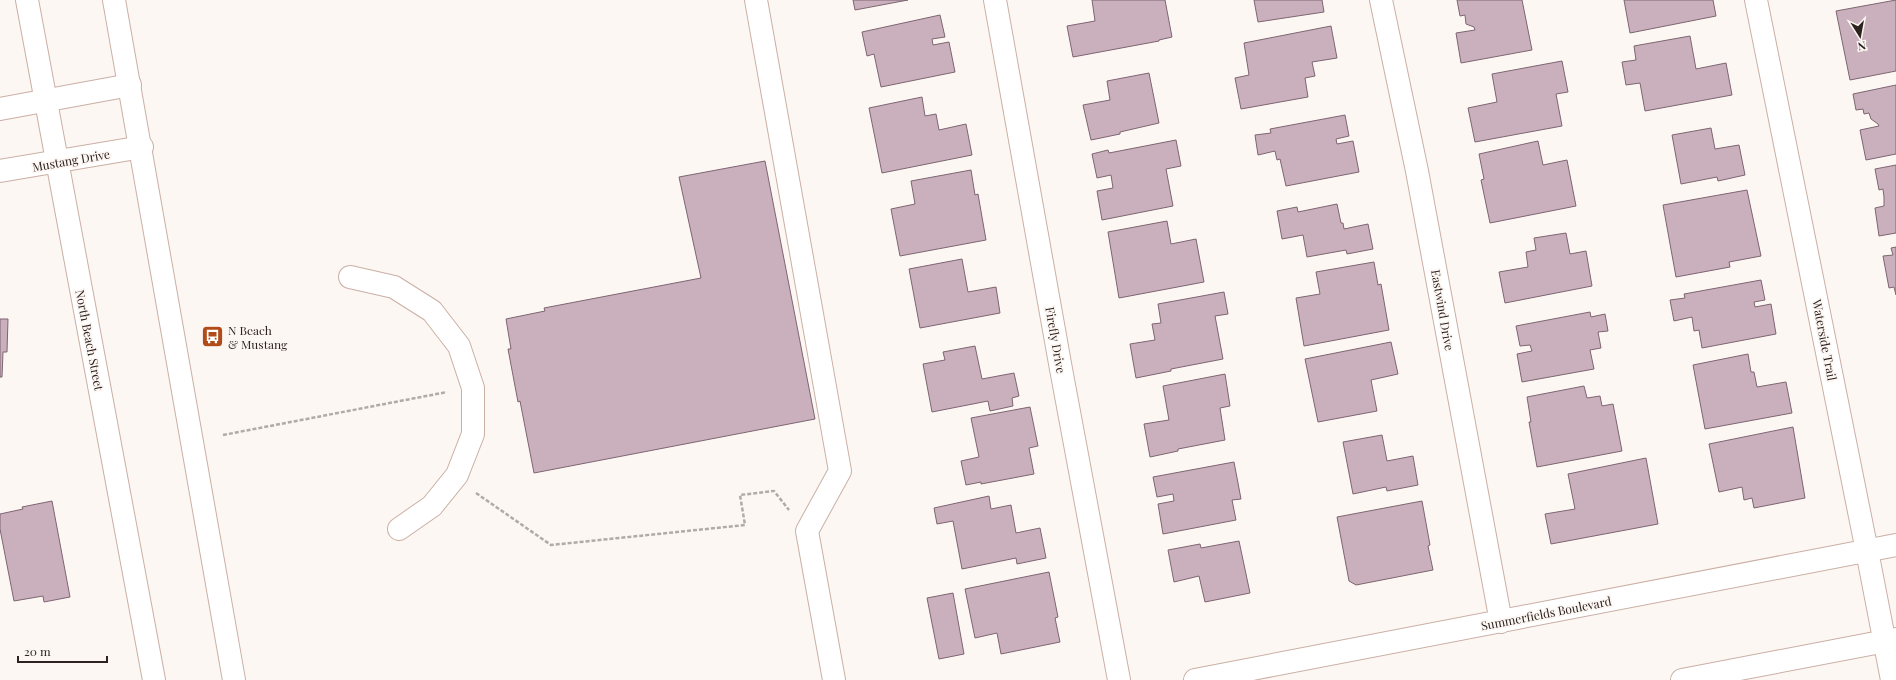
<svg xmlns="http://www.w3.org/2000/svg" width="1896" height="680" font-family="'Playfair Display',serif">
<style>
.building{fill:#cab0bc;stroke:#7d6571}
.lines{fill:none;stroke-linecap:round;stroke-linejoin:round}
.minor-casing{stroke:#caafa4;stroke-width:24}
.major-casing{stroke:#caafa4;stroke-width:24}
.path{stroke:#b1aaa7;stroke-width:2.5;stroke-dasharray:4 2;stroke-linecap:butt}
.minor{stroke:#fff;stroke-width:22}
.major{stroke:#fff;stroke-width:22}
.labels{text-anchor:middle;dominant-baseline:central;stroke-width:3.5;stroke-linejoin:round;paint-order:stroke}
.street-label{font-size:12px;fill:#2c221e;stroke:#fdf7f4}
.poi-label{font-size:12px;fill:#2c221e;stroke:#fdf7f4;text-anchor:start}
</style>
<rect width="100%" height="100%" fill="#fdf7f4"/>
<path class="building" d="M853 0H908L855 10Z
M1092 0H1165L1172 37 1159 40V41L1073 57 1067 26 1095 21Z
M1254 0H1322L1324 12 1258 22Z
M1457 0H1522L1532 50 1461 63 1456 33 1475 30 1474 27 1466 24 1465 15 1460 16Z
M1624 0H1713L1716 16 1630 33Z
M1896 0V71L1850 80 1836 11Z
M940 15 945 37 932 39 933 45 949 42 955 72 881 87 874 54 867 56 862 32Z
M1331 26 1337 58 1312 62 1315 76 1305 78 1308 97 1241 109 1235 78 1249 75 1244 43Z
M1690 36 1696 69 1726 63 1732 95 1645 111 1640 83 1626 85 1622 62 1636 60 1634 46Z
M1562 61 1568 92 1556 94 1562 126 1475 142 1468 108 1497 102 1492 74Z
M1149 73 1159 123 1120 132V134L1091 140 1083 105 1110 100 1107 81Z
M1896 85V154L1866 160 1860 130 1879 126 1878 124 1871 119 1869 113 1864 114 1863 109 1856 110 1853 94Z
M922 97 925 116 936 114 939 130 966 124 972 155 882 173 869 108Z
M1345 115 1349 136 1336 139 1337 144 1353 141 1359 172 1286 186 1280 159 1277 160 1275 151 1258 155 1255 135 1271 133 1270 129Z
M1711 128 1715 149 1739 145 1745 175 1718 181 1717 177 1681 184 1672 135Z
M1176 140 1181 166 1166 169 1173 206 1102 220 1097 191 1113 188 1111 175 1097 178 1092 154 1108 150 1109 153Z
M1538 141 1543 165 1567 160 1576 206 1490 223 1481 180 1484 179 1479 154Z
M765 161 815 419 534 473 520 401 518 402 508 349H511L506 319 545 311 544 308 701 278 679 177Z
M1896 165V233L1879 236 1875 208 1884 206V197L1883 189 1879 190 1875 169Z
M971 170 975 195 978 194 986 240 900 256 891 209 915 204 911 181Z
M1747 190 1761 256 1729 262 1730 267 1676 277 1663 205Z
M1337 204 1341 223H1343L1344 229 1368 224 1373 249 1347 254 1346 250 1307 257 1303 235 1282 239 1277 211 1297 207 1298 212Z
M1167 221 1171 244 1196 239 1204 282 1119 298 1108 232Z
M1566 233 1570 254 1586 251 1592 286 1505 303 1499 272 1528 267 1526 252 1536 250 1534 238Z
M1896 247V295L1894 287 1889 288 1883 256 1893 255 1891 248Z
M962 259 968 292 996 287 1000 313 920 328 909 269Z
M1374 262 1378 285 1381 284 1389 330 1304 346 1296 298 1320 294 1316 272Z
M1761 280 1765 300 1754 302 1755 307 1771 304 1776 334 1702 348 1699 330 1694 331 1692 317 1674 321 1670 300 1685 298 1684 294Z
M1224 292 1228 314 1215 316 1223 359 1171 369V371L1136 378 1130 344 1155 340 1152 324 1161 323 1158 304Z
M1590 312 1591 317 1605 314 1608 331 1598 332 1601 348 1590 350 1594 369 1522 382 1517 354 1532 351 1530 345 1520 346 1516 326Z
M0 319H8L7 352H3L2 377H0Z
M1391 342 1398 374 1371 380 1377 411 1318 422 1305 359Z
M975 346 982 379 1014 373 1019 396 1012 398 1013 406 990 411 988 401 932 412 923 364 945 360 943 352Z
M1748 354 1751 372H1754L1757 387 1786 382 1792 413 1705 429 1693 365Z
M1225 374 1230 406 1220 408 1225 440 1178 449V451L1150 457 1144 424 1169 420 1163 386Z
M1584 386 1587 398 1600 396 1602 406 1613 404 1622 451 1537 467 1529 422H1531L1527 397Z
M1030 407 1038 446 1029 448 1034 474 981 484V482L966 485 961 461 979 457 971 418Z
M1793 427 1805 498 1754 508 1752 498 1744 500 1742 487 1719 492 1709 444Z
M1382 435 1387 461 1413 456 1418 485 1387 491 1386 487 1353 494 1343 442Z
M1646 458 1658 524 1551 544 1545 514 1575 509 1568 474Z
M1234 462 1241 499 1232 500 1236 520 1163 534 1158 504 1174 501 1173 494 1157 497 1153 477Z
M989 496 991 509 1011 505 1016 533 1040 528 1046 558 1017 564 1016 558 962 569 953 521 937 524 934 508Z
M52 501 70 597 44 602 43 596 14 601 0 529V514L23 509 22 507Z
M1422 501 1430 545 1428 546 1433 570 1356 585 1349 581 1337 517Z
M1239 541 1250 593 1205 602 1199 576 1174 582 1168 550 1200 544 1201 548Z
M1049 572 1058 617 1055 618 1060 642 1001 654 997 633 975 638 965 589Z
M953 593 964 654 939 659 927 598Z"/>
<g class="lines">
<defs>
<path id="minor" d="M756 0 840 471 807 531 834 680
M995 0 1061 369 1119 680
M1381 0 1417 171 1501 622
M1756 0 1867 551 1892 680
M0 109 130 85
M0 171 142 147
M350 277 394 287 432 311 459 346 473 388V434L457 475 432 506 399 529
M1195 680 1896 545
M1682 680 1896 639"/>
<path id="major" d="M27 0 154 680
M114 0 234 680"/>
</defs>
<use href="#minor" class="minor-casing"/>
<use href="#major" class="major-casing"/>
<path class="path" d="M223 435 447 392
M476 493 551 545 745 525 740 495 774 491 789 510"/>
<use href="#minor" class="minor"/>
<use href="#major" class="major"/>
</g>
<defs>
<symbol id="bus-square" viewBox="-11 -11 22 22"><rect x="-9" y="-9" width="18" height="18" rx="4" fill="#b14c1a" stroke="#fdf7f4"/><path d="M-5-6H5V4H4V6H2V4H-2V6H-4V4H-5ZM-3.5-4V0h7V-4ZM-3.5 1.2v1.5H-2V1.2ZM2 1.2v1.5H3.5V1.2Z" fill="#fff"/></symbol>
</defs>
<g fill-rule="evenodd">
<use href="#bus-square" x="200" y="324" width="25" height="25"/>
</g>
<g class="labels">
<g class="street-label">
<text transform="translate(71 160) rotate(-10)">Mustang Drive</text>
<text transform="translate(1443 310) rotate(80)">Eastwind Drive</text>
<text transform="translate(90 340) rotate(79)">North Beach Street</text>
<text transform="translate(1056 340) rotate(80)">Firefly Drive</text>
<text transform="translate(1825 340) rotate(79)">Waterside Trail</text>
<text transform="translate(1546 613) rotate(-11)">Summerfields Boulevard</text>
</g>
<g class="poi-label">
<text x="228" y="330">N Beach<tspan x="228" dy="14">&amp; Mustang</tspan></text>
</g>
</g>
<g transform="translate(1860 36) rotate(169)" stroke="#fdf7f4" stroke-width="3" paint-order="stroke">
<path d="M0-3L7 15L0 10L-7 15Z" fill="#2c221e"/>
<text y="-6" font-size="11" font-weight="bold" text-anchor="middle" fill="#2c221e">N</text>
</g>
<path d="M18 656v6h89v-6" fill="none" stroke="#2c221e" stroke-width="2"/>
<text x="24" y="656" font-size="12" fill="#2c221e" stroke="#fdf7f4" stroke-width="3" paint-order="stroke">20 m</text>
</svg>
